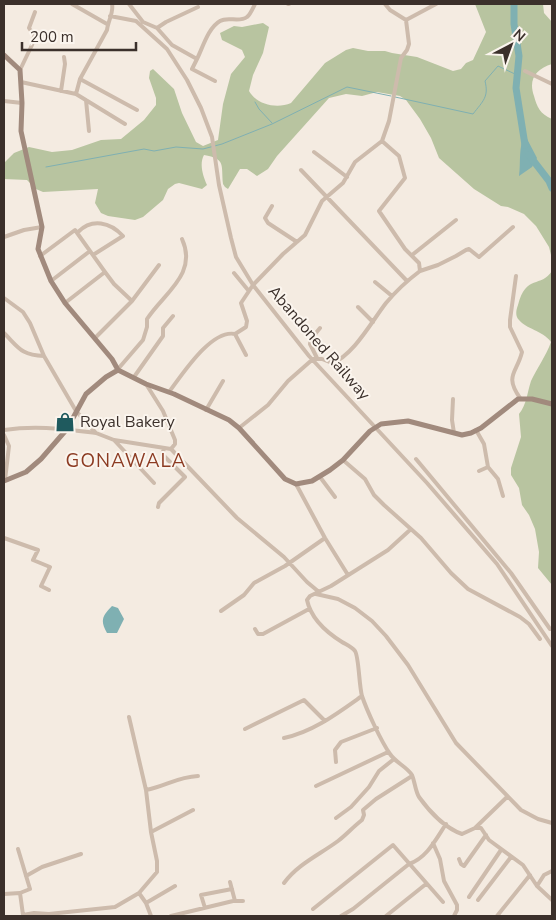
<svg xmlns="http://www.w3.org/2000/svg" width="556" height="920" font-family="'Nunito Sans',sans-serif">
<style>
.green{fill:#b8c4a0}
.water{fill:#7fb0b2}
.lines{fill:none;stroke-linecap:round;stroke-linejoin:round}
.stream{stroke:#7fb0b2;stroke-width:1}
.river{stroke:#7fb0b2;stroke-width:7}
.street{stroke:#cdbbac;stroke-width:4}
.secondary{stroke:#a18a7d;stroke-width:5}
.labels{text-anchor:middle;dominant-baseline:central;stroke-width:4;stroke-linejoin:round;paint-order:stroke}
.street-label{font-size:16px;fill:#3b302b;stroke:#fbf5ee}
.poi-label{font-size:16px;fill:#3b302b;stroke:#fbf5ee;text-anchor:start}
.quarter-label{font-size:19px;letter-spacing:1px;fill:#8c3b22;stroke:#fbf5ee}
</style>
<rect width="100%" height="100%" fill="#f4ebe1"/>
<path class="green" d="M475 4H543L544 13 552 22V64C536 69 528 79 534 96 537 107 540 114 552 119V259L549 247 536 226 524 214 508 207 501 206 474 189 439 158 431 138 420 119 406 100 400 96 377 92 362 96 346 94 329 98 277 156 268 169 257 176 247 169H240L228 189 225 187 223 184C221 164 226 159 204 155 199 164 203 176 207 185L202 189 179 183 175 184 168 189 163 200 143 217 135 220 108 216 101 213 95 203 98 189 43 192 36 189 27 180 4 179V163L14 153 29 147 52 152 72 150 101 140 121 139 144 120 156 105V98L149 78 150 71 153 69 174 89 182 113 196 142 203 146 218 140 223 104 231 74 245 57 242 50 222 40 220 33 234 26 242 27 263 23 269 27 263 53 253 75 249 91C257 105 277 109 291 103L325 63 346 50 353 48 368 51H385L392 53 417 57 453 71 461 69 466 63 473 60 486 32Z
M552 271V585L538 568 539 552 535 529 529 515 522 505 519 488 511 475V468L521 437 519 414C527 404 527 393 531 381 537 368 546 356 551 342 542 330 526 329 519 320 515 316 516 310 518 305 526 274 541 288 552 271Z"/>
<path class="water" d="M525 135 537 158 532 167 519 176C521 163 518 146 525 135Z
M112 606 118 608 124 619 117 633H107C100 621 102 616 112 606Z"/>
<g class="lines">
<path class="stream" d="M395 97 473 114C483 101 489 97 485 81L498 66 517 75
M255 102 259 109 272 123
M46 167 144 149 154 151 176 147 203 149 222 144 272 124 347 87 391 96"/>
<path class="river" d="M514 4V24L519 56 516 88 525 145
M529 155 549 181 552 188"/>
<path class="street" d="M72 4 107 24
M129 4 143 22 157 28 172 45 197 59C203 47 208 28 220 21 228 16 239 23 247 17 250 15 253 8 255 4
M288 4H289
M110 16 136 21
M406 20 436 4
M136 21 167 49 187 80 201 108 212 137 219 185 231 238 236 257 253 285 309 356 427 483 497 564 552 646
M157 28 166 22 198 7
M197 59 192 69 215 81
M20 70 32 45 35 33 31 31 29 28 35 12
M525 71 552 84
M80 79 137 110
M21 82 76 94 80 79 107 30C108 21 114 12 112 4
M61 91 65 64 64 57
M76 94 125 124
M86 100 89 131
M4 101 22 103
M314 152 347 177
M301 170 407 281
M272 206 265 218 268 223 297 242
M78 232C92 218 110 222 123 236L93 255
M4 237 24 230 42 227
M412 255 456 220
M40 256 75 230 105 272 65 303
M420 271 438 265 456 256 466 250 469 249 479 257 513 227
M105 272 114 284 132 301
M234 273 248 290
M516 276 510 320V327L522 352C517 373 504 375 520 398
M51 281 90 251
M375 282 392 296
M4 298 23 312 30 323 44 356 76 411 96 433 114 440 171 449 237 518 284 557 307 582 319 592
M358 307 373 322
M4 333C19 348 21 355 44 356
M235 334 246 355
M95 338 132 301 159 265
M317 358 310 344 311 339 320 328
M118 369 143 340 147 327V319C164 293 198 274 182 239
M134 377 163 336V328L173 316
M146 384 163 411 175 440V444L171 449
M169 392C182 375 211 329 235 334L246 327 247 321 241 303 253 285 283 254 305 235 322 201 343 183 355 162 382 141 389 121 401 58 407 50 409 44 406 20 390 10 385 4
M453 399 452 420 454 433
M206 410 223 381
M239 428 268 405 288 381 313 359H322L332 363C353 356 372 321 386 303 396 291 408 280 420 271L419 263 405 249 379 211 405 178 399 156 382 141
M4 430C37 425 63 429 96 433
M476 430 484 444 488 467 479 471
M4 435 9 446 5 480
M114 440 154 483
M416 459 511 573 550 629H552
M343 460 365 479 374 495 384 505 421 538 451 573 468 589 520 617 529 624 540 639
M488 467 498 479 503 496
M320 477 335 497
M296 484 325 538 348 575
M158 507 159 503 185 477 162 454 164 449
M411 529 388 550 331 586 310 596 307 600C311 619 326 632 342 642 347 645 352 647 355 651 359 657 359 686 362 696 367 711 381 741 390 754 396 763 406 766 412 775 415 782 415 790 419 797 429 811 445 828 462 834L475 828H481L489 840 523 865 537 886 552 900
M4 538 38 550 33 560 50 567 41 586 49 590
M316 594 338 599 355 608 372 621 386 636 408 665 456 743 521 810 538 819 552 823
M221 611 244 595 254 583 285 566 325 538
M255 629 258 634H263L309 609
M129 717 146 790 151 832 157 861V872L139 893
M245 729 304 700 325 721
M284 738C313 732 338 713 362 696
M336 762 335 750 341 742 377 728
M316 786 388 752
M146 790C166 786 177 777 198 776
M336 818 351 807 369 787 379 771 394 759
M475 828 507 797
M151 832 193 810
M433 843 440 859 444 881 457 905V910L454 916
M18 849 30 889 20 893
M459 859 461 864 464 866 486 835
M26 876 42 867 81 854
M230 882 235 901
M284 883C298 864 319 855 338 841 346 835 353 827 362 820L364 815 363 810 376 799 412 776
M537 886 544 875 552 871
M4 894 20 893 23 915 34 913 49 914 115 907 139 893 146 903 151 916
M469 897 501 850
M478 900 511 857
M146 903 175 886
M205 908 201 895 232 889
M313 909 393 845 443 902
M171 916 233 901H243
M341 916 353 909 409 864C427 858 436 839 446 824
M386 916 426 884
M497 916 530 875"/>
<path class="secondary" d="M4 55 20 70 22 103 21 131 42 227 38 249 51 281 65 303 112 359 118 370
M118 370 146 384 174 394 229 420 239 428 285 479 296 484 312 481 330 470 343 460 370 431 381 424 408 421 462 435 471 433 481 428 518 399H532L552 404
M4 481 26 472 41 459 67 429 86 394 106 377 118 370"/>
</g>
<defs>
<symbol id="shop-bare" viewBox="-9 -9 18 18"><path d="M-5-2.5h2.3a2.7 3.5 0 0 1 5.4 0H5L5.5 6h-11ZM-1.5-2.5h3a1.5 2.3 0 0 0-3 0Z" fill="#1f5a5e" stroke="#fbf5ee" stroke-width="2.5" paint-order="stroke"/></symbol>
</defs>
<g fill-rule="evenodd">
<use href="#shop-bare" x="51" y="408" width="28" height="28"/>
</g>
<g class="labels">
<g class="street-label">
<text transform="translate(319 343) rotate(49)">Abandoned Railway</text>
</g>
<g class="poi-label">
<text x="80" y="422">Royal Bakery</text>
</g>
<g class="quarter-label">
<text x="126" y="461">GONAWALA</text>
</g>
</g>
<rect width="556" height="920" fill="none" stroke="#3b302b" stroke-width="10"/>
<g transform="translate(511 45) rotate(41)" stroke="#fbf5ee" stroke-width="4" paint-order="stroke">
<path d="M0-4L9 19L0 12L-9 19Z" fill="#3b302b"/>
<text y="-8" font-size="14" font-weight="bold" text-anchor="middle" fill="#3b302b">N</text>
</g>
<path d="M22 42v8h114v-8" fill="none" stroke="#3b302b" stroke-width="2.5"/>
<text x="30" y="42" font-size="15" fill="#3b302b" stroke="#fbf5ee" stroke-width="4" paint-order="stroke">200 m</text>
</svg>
